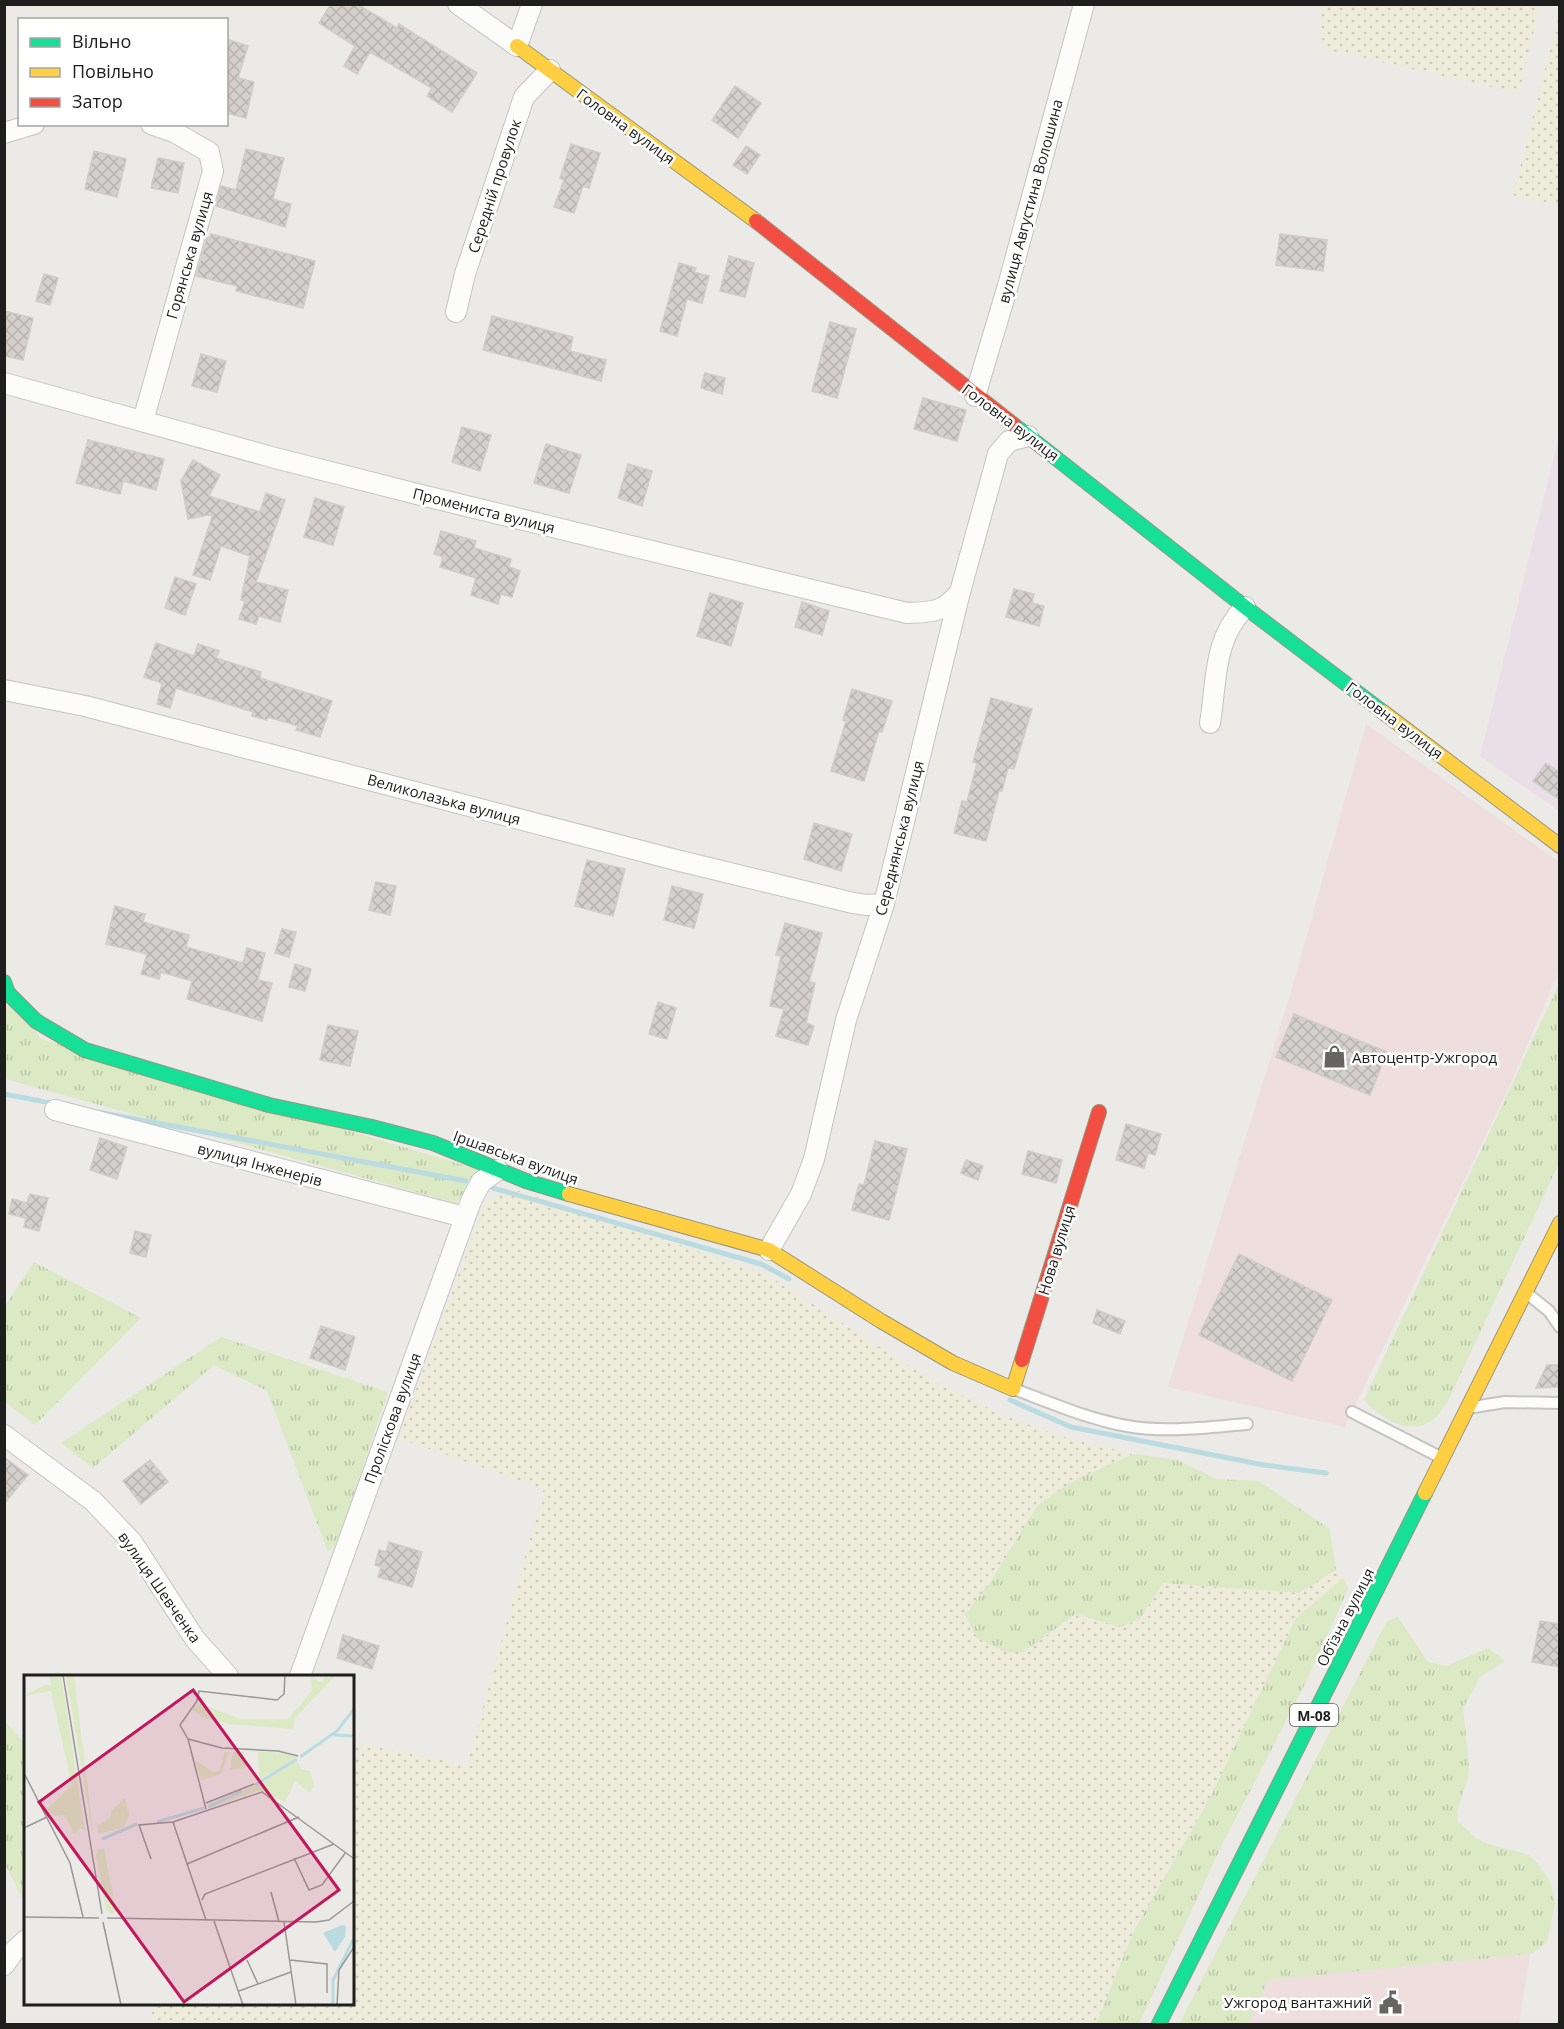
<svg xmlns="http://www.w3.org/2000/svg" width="1564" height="2029" font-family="'Open Sans',sans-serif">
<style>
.commercial{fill:#eededd}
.industrial{fill:#eadfe6}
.farmland{fill:url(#farmland-dots)}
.grass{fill:url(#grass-tufts)}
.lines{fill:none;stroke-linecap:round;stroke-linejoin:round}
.stream{stroke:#badbe0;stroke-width:5}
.building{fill:url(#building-cross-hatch);stroke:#d0ccc8;stroke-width:1.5}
.lane-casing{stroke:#c5c4c3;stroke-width:14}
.street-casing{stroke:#c5c4c3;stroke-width:22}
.fast-casing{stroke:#96967f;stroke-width:16}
.slow-casing{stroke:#96967f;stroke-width:16}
.jam-casing{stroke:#96967f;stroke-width:16}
.lane{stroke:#fcfcfb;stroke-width:10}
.street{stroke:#fcfcfb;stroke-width:20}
.fast{stroke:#16e098;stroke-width:14}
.slow{stroke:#ffcf43;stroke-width:14}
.jam{stroke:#f24e42;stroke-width:14}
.labels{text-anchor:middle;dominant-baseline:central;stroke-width:5;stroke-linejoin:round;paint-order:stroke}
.shield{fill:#fff;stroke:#626262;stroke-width:1.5}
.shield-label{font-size:14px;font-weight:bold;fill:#1e1e1e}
.street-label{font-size:15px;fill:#1e1e1e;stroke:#fff}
.poi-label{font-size:15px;fill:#1e1e1e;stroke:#fff;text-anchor:start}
.inset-river{fill:none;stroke:#badbe0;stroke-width:3}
.inset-road{fill:none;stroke:#9a9897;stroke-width:1.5}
.view{fill:#c2185b;fill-opacity:0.15;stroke:#c2185b;stroke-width:3}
.inset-edge{fill:none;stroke:#1e1e1e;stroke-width:3}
</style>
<defs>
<pattern id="farmland-dots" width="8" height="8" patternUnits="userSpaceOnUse" patternTransform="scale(1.5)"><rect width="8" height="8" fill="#edecda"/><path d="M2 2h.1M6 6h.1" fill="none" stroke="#cbcabb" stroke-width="1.8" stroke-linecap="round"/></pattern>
<pattern id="grass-tufts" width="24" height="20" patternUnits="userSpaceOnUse" patternTransform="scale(1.5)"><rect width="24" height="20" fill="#dbe9c5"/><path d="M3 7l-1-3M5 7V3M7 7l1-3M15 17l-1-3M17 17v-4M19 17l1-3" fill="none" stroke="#bcc7a9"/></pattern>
<pattern id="building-cross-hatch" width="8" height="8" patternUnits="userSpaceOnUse" patternTransform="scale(1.5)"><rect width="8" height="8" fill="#d3d0ce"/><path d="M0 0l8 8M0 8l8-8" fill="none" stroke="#b5b2b0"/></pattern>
</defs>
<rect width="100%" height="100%" fill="#eceae7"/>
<path class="commercial" d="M1366 724 1559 862V971L1510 1085 1345 1427 1168 1387 1291 992Z
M1530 1954 1519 2024H1248L1267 1980Z"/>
<path class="industrial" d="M1559 437V811L1480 756Z"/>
<path class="farmland" d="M1320 4H1540V5L1519 93 1323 49Z
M1559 15V205L1513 195Z
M510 1188 766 1274 931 1380 996 1412 1056 1435 1134 1454 1073 1481 965 1615 1024 1652 1076 1614 1120 1627 1140 1619 1163 1583 1298 1593 1336 1570 1343 1578 1296 1618 1209 1800 1135 1929 1096 2024H155L149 2004H352L353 1742 467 1765 544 1489 398 1438 485 1203Z"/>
<path class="grass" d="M4 975 41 1039 480 1170 456 1203 5 1079Z
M1559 984V1163L1448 1401C1444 1406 1441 1412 1437 1416 1414 1440 1381 1419 1364 1400Z
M34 1262 141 1318 35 1425 4 1401 5 1306Z
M221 1337 388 1392 338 1541 328 1552 267 1391 214 1365 93 1468 61 1443Z
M1134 1454 1177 1460 1217 1479 1259 1481 1330 1529 1336 1570 1299 1593 1163 1583 1140 1619 1120 1627 1076 1614 1023 1652H1005L977 1638 965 1615 991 1581 1038 1505 1073 1481Z
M1343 1578 1348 1589 1305 1684 1219 1851 1139 2024H1096L1135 1929 1209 1800 1296 1618Z
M1398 1617 1428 1662 1446 1666 1488 1648 1505 1661 1480 1677 1463 1708 1469 1764 1468 1778 1457 1811 1458 1822 1476 1838 1485 1843 1529 1855 1537 1863 1550 1881 1555 1903 1547 1943 1530 1954 1268 1980 1248 2024H1179L1387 1621Z
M4 1720 25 1744V1903L5 1864Z"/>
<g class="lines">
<path class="stream" d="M4 1094 56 1104
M98 1112 466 1181
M493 1188 761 1264 789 1279
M1010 1400 1071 1427 1264 1465 1326 1473"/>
</g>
<path class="building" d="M331 4H357L397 28 399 24 477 73 452 112 427 96 432 88 370 52 357 74 344 66 355 46 319 23Z
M226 39 248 46 238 78 254 82 246 118 226 113Z
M735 86 761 103 738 138 712 120Z
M571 144 600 153 589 188 583 186 574 213 554 207 564 180 560 178Z
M746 146 760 155 747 174 733 165Z
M246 149 284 158 273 199 291 204 285 227 216 206 221 186 236 190Z
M94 151 126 159 117 197 85 189Z
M158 158 184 163 178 193 151 188Z
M211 234 315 261 303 308 236 291 237 286 196 276 207 237 210 238Z
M1280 234 1327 240 1323 271 1276 265Z
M729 256 754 263 745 297 720 291Z
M679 263 696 268 694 272 709 276 702 303 687 299 677 336 660 331Z
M44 274 58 278 50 305 36 301Z
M4 311 33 318 23 360 4 356Z
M492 316 573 337 570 351 606 360 601 381 483 350Z
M830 322 856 329 837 398 812 391Z
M201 354 226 361 217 392 192 386Z
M705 373 725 378 722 394 701 388Z
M923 398 966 410 957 441 914 429Z
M462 427 491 435 480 471 452 462Z
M88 440 164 459 156 490 123 481 120 494 76 483Z
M546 444 581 455 569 493 534 483Z
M193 460 220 475 209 496 260 512 266 493 285 500 256 582 288 590 280 622 259 616 256 624 239 619 245 601 241 600 250 556 221 546 210 580 193 575 213 514 188 519 181 481Z
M628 464 652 471 642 506 618 498Z
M315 498 344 507 333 545 304 537Z
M441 531 476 541 474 548 511 559 509 567 520 571 512 597 501 594 498 604 471 595 476 578 440 567 443 557 434 554Z
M175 577 196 584 185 615 165 608Z
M1014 589 1034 594 1032 603 1044 606 1039 626 1006 617Z
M710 593 743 603 731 646 697 636Z
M802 602 829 611 822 635 795 627Z
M156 643 194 656 198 644 219 651 216 658 261 672 260 678 332 701 320 737 296 730 298 726 268 717 267 720 252 716 253 712 176 688 170 708 157 704 162 683 144 677Z
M852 689 892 701 882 732 879 731 864 781 831 771 846 721 843 720Z
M991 698 1032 709 1014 769 1008 768 1002 791H999L986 841 954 833 962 801 967 802 977 763 973 762Z
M1546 763 1560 773V800L1533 781Z
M814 823 852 834 841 871 804 859Z
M587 860 625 869 613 916 575 906Z
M376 882 396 886 390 915 369 910Z
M672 886 703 894 694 928 664 920Z
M115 906 145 914 143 922 189 935 186 947 243 963 247 948 265 953 258 980 272 983 262 1021 187 999 192 981 161 972 159 979 141 974 147 954 106 944Z
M785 923 822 933 809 982 815 983 806 1023 814 1026 808 1045 776 1036 784 1009 770 1006 781 956 776 955Z
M282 929 296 932 289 957 275 953Z
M295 964 311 969 305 991 289 987Z
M658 1002 676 1008 667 1039 649 1034Z
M1294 1014 1387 1052 1370 1095 1276 1057Z
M328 1025 358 1031 350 1066 320 1060Z
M1126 1124 1161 1134 1155 1155 1148 1153 1144 1168 1116 1160Z
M100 1138 127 1147 117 1179 90 1170Z
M875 1141 907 1149 889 1220 852 1210 859 1184 864 1185Z
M1028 1151 1062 1160 1056 1183 1022 1174Z
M966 1160 983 1166 978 1180 961 1173Z
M30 1194 48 1198 39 1231 24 1227 26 1218 9 1214 12 1199 27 1203Z
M135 1231 151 1235 146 1257 130 1253Z
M1239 1254 1332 1300 1292 1381 1199 1335Z
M1097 1310 1125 1321 1120 1334 1093 1323Z
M321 1326 355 1337 345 1370 310 1358Z
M1547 1365H1560V1387L1536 1388Z
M4 1457 28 1475 4 1504Z
M150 1460 168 1482 141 1504 123 1481Z
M389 1542 422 1552 412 1587 378 1577 381 1567 375 1565 379 1550 386 1552Z
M1540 1621 1560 1624V1667L1532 1662Z
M343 1635 379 1646 372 1669 337 1658Z"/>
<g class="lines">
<defs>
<path id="lane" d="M1529 1295 1549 1311 1560 1327
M1014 1389C1051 1403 1088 1419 1127 1426 1165 1433 1209 1427 1247 1424
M1474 1407 1505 1402 1560 1403
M1352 1412 1440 1457"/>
<path id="street" d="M458 4 517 46 532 4
M4 133 34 124
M456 312 465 274 524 97 550 70
M4 383 275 458 421 495 907 613C932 612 943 613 960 592
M975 396 1009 282 1084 4
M143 421 213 171 209 152 174 132 151 124
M4 690 85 706 676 860 853 903 867 905 884 904
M1210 723C1217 680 1213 640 1245 607
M55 1110 464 1217
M769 1250 801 1194 814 1159 846 1020 884 904 960 592 998 454 1009 441 1028 436
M4 1435 93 1501 132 1542 195 1639 228 1676
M300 1676 471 1201 481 1182 498 1170
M4 1965 15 1950 26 1940"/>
<path id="fast" d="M1014 425 1245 607 1383 712
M4 982 8 993 36 1021 85 1050 269 1105 372 1127 433 1143 526 1181 569 1194
M1159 2024 1425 1493"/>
<path id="slow" d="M517 46 756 221
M1383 712 1560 846
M569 1194 769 1250 881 1321 953 1363 1013 1389 1022 1360
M1425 1493 1560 1223"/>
<path id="jam" d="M756 221 1014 425
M1022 1360 1099 1112"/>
</defs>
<use href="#lane" class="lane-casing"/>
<use href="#street" class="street-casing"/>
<use href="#fast" class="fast-casing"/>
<use href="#slow" class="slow-casing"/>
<use href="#jam" class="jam-casing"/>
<use href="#lane" class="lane"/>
<use href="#street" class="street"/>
<use href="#fast" class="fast"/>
<use href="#slow" class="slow"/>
<use href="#jam" class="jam"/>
</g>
<defs>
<symbol id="shop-bare" viewBox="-9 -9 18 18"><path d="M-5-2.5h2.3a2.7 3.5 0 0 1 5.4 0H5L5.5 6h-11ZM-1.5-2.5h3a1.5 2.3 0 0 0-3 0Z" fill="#666564" stroke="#fff" stroke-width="2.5" paint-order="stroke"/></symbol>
<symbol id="civic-bare" viewBox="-9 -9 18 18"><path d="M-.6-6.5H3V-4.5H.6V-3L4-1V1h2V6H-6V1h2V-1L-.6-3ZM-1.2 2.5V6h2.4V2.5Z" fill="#666564" stroke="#fff" stroke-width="2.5" paint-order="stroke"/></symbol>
</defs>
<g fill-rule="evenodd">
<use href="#shop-bare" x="1318" y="1040" width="33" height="33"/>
<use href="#civic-bare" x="1374" y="1986" width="33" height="33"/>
</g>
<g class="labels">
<rect class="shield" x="1290" y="1704" width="48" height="22" rx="4.5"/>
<g class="shield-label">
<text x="1314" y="1715">М-08</text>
</g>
<g class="street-label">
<text transform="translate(626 126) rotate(36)">Головна вулиця</text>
<text transform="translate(494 186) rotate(-72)">Середній провулок</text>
<text transform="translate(1030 201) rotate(-75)">вулиця Августина Волошина</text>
<text transform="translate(189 255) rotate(-74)">Горянська вулиця</text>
<text transform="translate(1011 422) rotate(37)">Головна вулиця</text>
<text transform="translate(484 510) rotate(14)">Промениста вулиця</text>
<text transform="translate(1395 720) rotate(37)">Головна вулиця</text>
<text transform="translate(444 799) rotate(15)">Великолазька вулиця</text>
<text transform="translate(899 838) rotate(-76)">Середнянська вулиця</text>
<text transform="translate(516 1157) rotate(20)">Іршавська вулиця</text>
<text transform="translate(260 1164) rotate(15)">вулиця Інженерів</text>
<text transform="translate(1056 1250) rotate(-73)">Нова вулиця</text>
<text transform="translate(392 1418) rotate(-70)">Проліскова вулиця</text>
<text transform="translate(160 1587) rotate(55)">вулиця Шевченка</text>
<text transform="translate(1345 1617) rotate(-63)">Обʼїзна вулиця</text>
</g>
<g class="poi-label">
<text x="1352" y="1057">Автоцентр-Ужгород</text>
<text x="1372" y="2002" text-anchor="end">Ужгород вантажний</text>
</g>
</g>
<g transform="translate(24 1675)">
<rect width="330" height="330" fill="#eceae7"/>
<path d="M25 0H37L61 155 55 153 50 159 41 140 30 141 23 134 48 110 27 16 0 21 20 10H27ZM42 0H50L69 155H68ZM286 0 298 8 302 0H312L271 43 269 54 205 49 180 43 168 35 174 28 217 44H264L288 16ZM200 77H205L197 99 177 105 171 85 189 97 196 95ZM209 77H220L221 93 206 95ZM234 77H251L273 82 235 105ZM273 85 277 94 286 96 290 111 286 118 271 106 261 127 236 115 184 134V129L238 108ZM101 123 105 141 99 153 74 159 73 151 87 142 88 135ZM74 174H80L92 236 88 239 82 235 72 180Z" fill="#dbe9c5"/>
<path d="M318 250 322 251 321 262 311 277 299 258Z" fill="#badbe0"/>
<path class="inset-river" d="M310 60 330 61M276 82 313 56 330 34M231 110 273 84M184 132 218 116M133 147 180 133M78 164 113 149M309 330V305L330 263"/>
<path class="inset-road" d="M39 0 78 239M164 64 198 73 254 76 274 81M0 98 46 188 59 242M182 128 230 109M182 134 164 64 156 50 173 26 175 16 253 25 260 19 261 0M149 147 182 245M0 153 23 142M270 183 285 215 298 210 322 177M127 184 115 150 149 147 238 117 329 183M163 189 275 142M247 217 255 247M178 225 181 219 310 169M0 242 75 243M83 243 292 247 305 245 330 226M190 246 219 330M79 247 97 330M260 247 272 330M223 285 234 309M266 285 303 289V318M215 316 267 297M313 330 315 295 330 272"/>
<path class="view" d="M169 15 315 215 160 327 15 127Z"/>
<rect width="330" height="330" class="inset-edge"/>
</g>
<rect width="1564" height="2029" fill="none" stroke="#1e1e1e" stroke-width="12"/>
<rect x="18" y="18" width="210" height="108" fill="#ffffff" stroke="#a5a5a5" stroke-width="1.5"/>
<rect x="30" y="38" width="30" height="9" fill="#16e098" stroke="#a5a5a5" stroke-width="1.5"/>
<text x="72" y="48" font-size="18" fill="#1e1e1e">Вільно</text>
<rect x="30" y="68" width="30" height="9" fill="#ffcf43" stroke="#a5a5a5" stroke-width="1.5"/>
<text x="72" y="78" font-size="18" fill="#1e1e1e">Повільно</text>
<rect x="30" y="98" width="30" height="9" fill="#f24e42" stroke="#a5a5a5" stroke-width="1.5"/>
<text x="72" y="108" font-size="18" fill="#1e1e1e">Затор</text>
</svg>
